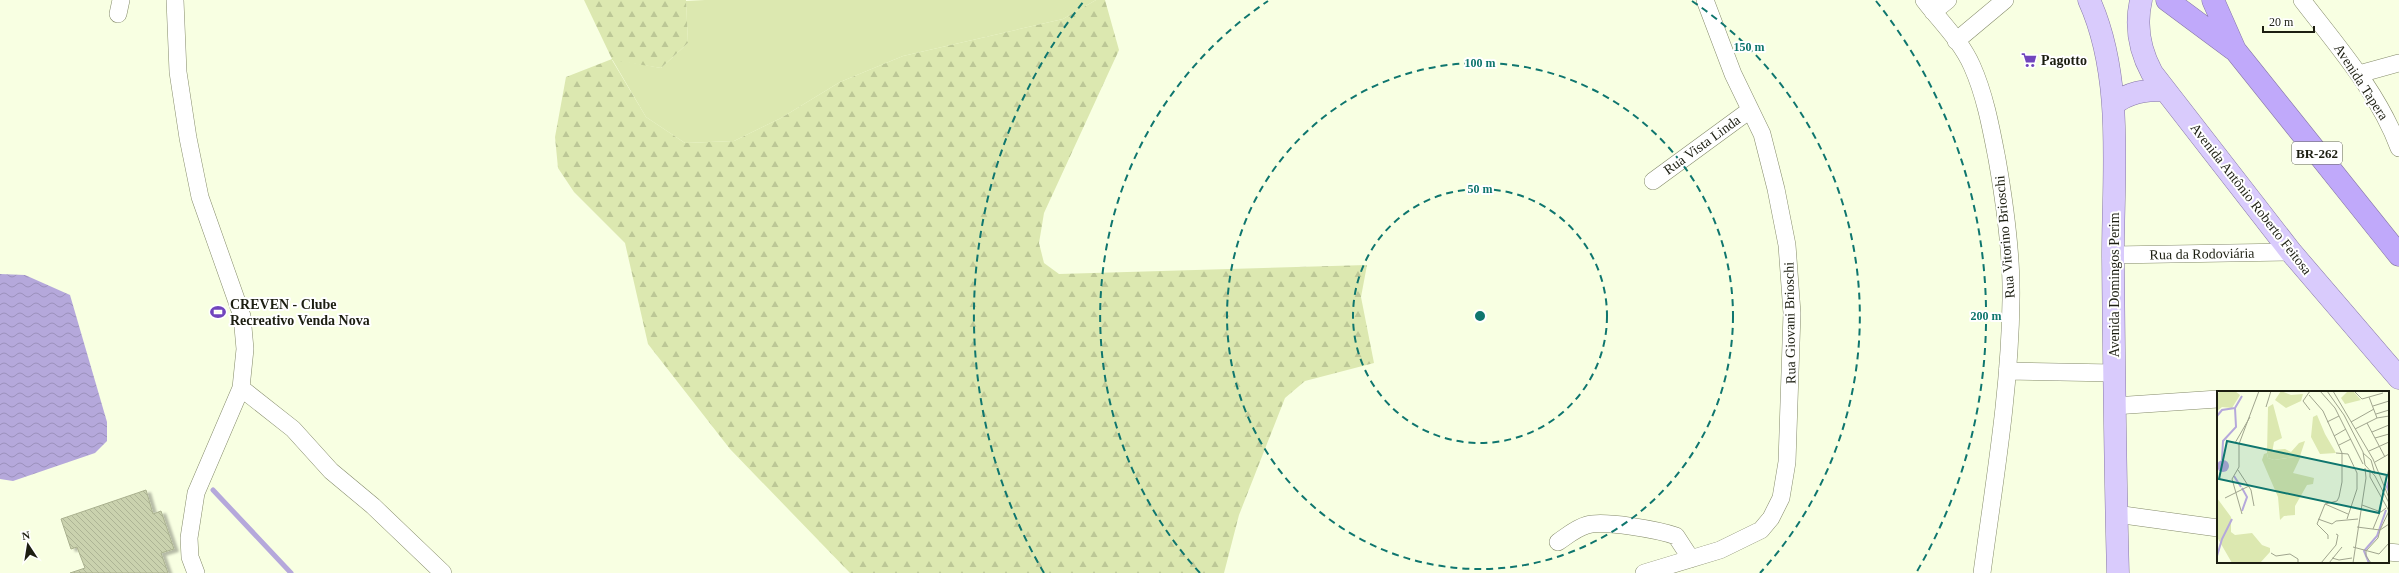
<svg xmlns="http://www.w3.org/2000/svg" width="2399" height="573" font-family="'Times New Roman',serif">
<style>
.grass{fill:#dce8b0}
.forest{fill:url(#forest-firs)}
.water{fill:url(#water-waves)}
.lines{fill:none;stroke-linecap:round;stroke-linejoin:round}
.stream{stroke:#b5a8db;stroke-width:5}
.building{fill:url(#building-back-hatch);stroke:#aab18f;filter:url(#shadow)}
.minor-casing{stroke:#858b6b;stroke-width:18}
.major-casing{stroke:#8778a8;stroke-width:23}
.highway-casing{stroke:#8778a8;stroke-width:23}
.minor{stroke:#fff;stroke-width:17}
.major{stroke:#d9cbfc;stroke-width:22}
.highway{stroke:#c0a9fa;stroke-width:22}
.ring{fill:none;stroke:#0f766e;stroke-width:2;stroke-dasharray:7 5}
.labels{text-anchor:middle;dominant-baseline:central;stroke-width:4;stroke-linejoin:round;paint-order:stroke}
.shield{fill:#fff;stroke:#606258;stroke-width:1}
.shield-label{font-size:13px;font-weight:bold;fill:#1c1e11}
.poi-label{font-size:14px;font-weight:bold;fill:#1c1e11;stroke:#fff;text-anchor:start}
.street-label{font-size:14px;fill:#1c1e11;stroke:#fff}
.inset-river{fill:none;stroke:#b5a8db;stroke-width:2}
.inset-road{fill:none;stroke:#a0a58e;stroke-width:1}
.view{fill:#0f766e;fill-opacity:0.15;stroke:#0f766e;stroke-width:2}
.inset-edge{fill:none;stroke:#1c1e11;stroke-width:2}
.centre{fill:#0f766e;stroke:#fff;stroke-width:2}
.ring-label{font-size:12px;text-anchor:middle;font-weight:bold;fill:#0f766e;stroke:#fff;stroke-width:4;stroke-linejoin:round;paint-order:stroke}
</style>
<defs>
<pattern id="forest-firs" width="22" height="20" patternUnits="userSpaceOnUse"><rect width="22" height="20" fill="#dce8b0"/><path d="M5 1l3.5 6h-7zM16 11l3.5 6h-7z" fill="#bcc796"/></pattern>
<pattern id="water-waves" width="16" height="10" patternUnits="userSpaceOnUse"><rect width="16" height="10" fill="#b5a8db"/><path d="M0 5q4-4 8 0t8 0" fill="none" stroke="#9b90bb"/></pattern>
<pattern id="building-back-hatch" width="6" height="6" patternUnits="userSpaceOnUse"><rect width="6" height="6" fill="#cad2ae"/><path d="M-1 5l2 2M0 0l6 6M5-1l2 2" fill="none" stroke="#adb495"/></pattern>
<filter id="shadow"><feDropShadow dx="4.5" dy="2.5" stdDeviation="1" flood-color="#0004"/></filter>
</defs>
<rect width="100%" height="100%" fill="#f8ffe2"/>
<path class="grass" d="M705 0H1096L1063 19 903 56 840 82 781 118 734 141 685 143 646 117 612 59 661 68 688 43 686 1Z"/>
<path class="forest" d="M584 0H686L688 43 661 68 612 60 646 117 685 143 734 141 781 118 840 82 903 56 1063 19 1096 0H1105L1119 50 1044 213 1039 243 1044 263 1059 274 1367 265 1361 297 1374 363 1305 381 1285 398 1239 515 1224 573H850L730 449 648 344 625 243 574 192 558 168 555 137 566 77 612 59Z"/>
<path class="water" d="M0 274 25 275 70 295 107 422V441L95 453 13 481 0 479Z"/>
<g class="lines">
<path class="stream" d="M213 490 291 573"/>
</g>
<path class="building" d="M146 490 153 514 161 511 174 549 161 553 168 573H70L85 568 77 547 71 549 61 519Z"/>
<g class="lines">
<defs>
<path id="minor" d="M175 0 178 72 188 138 200 197 242 316 245 349 241 388 196 493 189 538 190 557 196 573
M1924 0C1940 21 1961 41 1972 66 1985 95 1991 128 1997 159 2005 205 2012 253 2011 300 2010 391 1994 483 1982 573
M2302 0C2338 47 2378 92 2399 148
M1933 12 1948 0
M118 14 121 0
M1956 41 2005 0
M2359 74 2399 63
M1653 181 1750 110
M2113 255 2291 252
M2007 371 2114 373
M241 388 293 429 331 471 373 506 443 573
M2114 406 2218 399
M2116 514 2218 528
M1558 542C1567 536 1576 528 1587 525 1604 520 1659 530 1676 536L1691 559
M2388 552 2399 553
M1644 573 1720 550 1761 530 1771 518 1781 498 1787 462 1792 313 1787 245 1776 189 1762 134 1733 74 1705 0"/>
<path id="major" d="M2089 0C2124 77 2113 173 2113 256 2114 362 2115 467 2118 573
M2141 0C2135 26 2139 49 2152 73L2291 252 2399 378
M2113 105C2128 92 2145 90 2164 90"/>
<path id="highway" d="M2167 0 2233 49
M2213 0 2235 50 2399 255"/>
</defs>
<use href="#minor" class="minor-casing"/>
<use href="#major" class="major-casing"/>
<use href="#highway" class="highway-casing"/>
<use href="#minor" class="minor"/>
<use href="#major" class="major"/>
<use href="#highway" class="highway"/>
</g>
<g class="ring">
<circle cx="1480" cy="316" r="127"/>
<circle cx="1480" cy="316" r="253"/>
<path d="M1200 573A380 380 0 0 1 1268 1M1692 1A380 380 0 0 1 1760 573"/>
<path d="M1044 573A506 506 0 0 1 1084 1M1876 1A506 506 0 0 1 1916 573"/>
</g>
<defs>
<symbol id="supermarket-bare" viewBox="-9 -9 18 18"><path d="M-6-5.5h2.5l.6 2H6L4.5 2H-2.5L-4.4-4H-6ZM-1.5 3.2a1.3 1.3 0 1 0 .1 0ZM3 3.2a1.3 1.3 0 1 0 .1 0Z" fill="#7145bd" stroke="#fff" stroke-width="2.5" paint-order="stroke"/></symbol>
<symbol id="stadium-bare" viewBox="-9 -9 18 18"><path d="M0-5a6.5 5 0 1 0 0 10a6.5 5 0 1 0 0-10ZM-3.5-1.8h7v3.6h-7Z" fill="#7145bd" stroke="#fff" stroke-width="2.5" paint-order="stroke"/></symbol>
</defs>
<g fill-rule="evenodd">
<use href="#supermarket-bare" x="2018" y="49" width="22" height="22"/>
<use href="#stadium-bare" x="207" y="301" width="22" height="22"/>
</g>
<g class="labels">
<rect class="shield" x="2292" y="142" width="50" height="22" rx="3"/>
<g class="shield-label">
<text x="2317" y="153">BR-262</text>
</g>
<g class="poi-label">
<text x="2041" y="60">Pagotto</text>
<text x="230" y="304">CREVEN - Clube<tspan x="230" dy="16">Recreativo Venda Nova</tspan></text>
</g>
<g class="street-label">
<text transform="translate(2361 82) rotate(57)">Avenida Tapera</text>
<text transform="translate(1702 145) rotate(-36)">Rua Vista Linda</text>
<text transform="translate(2251 199) rotate(52)">Avenida Antônio Roberto Feitosa</text>
<text transform="translate(2005 237) rotate(-95)">Rua Vitorino Brioschi</text>
<text transform="translate(2202 254) rotate(-1)">Rua da Rodoviária</text>
<text transform="translate(2114 285) rotate(-90)">Avenida Domingos Perim</text>
<text transform="translate(1790 323) rotate(-91)">Rua Giovani Brioschi</text>
</g>
</g>
<g transform="translate(2217 391)">
<rect width="172" height="172" fill="#f8ffe2"/>
<path d="M3 0H18L23 4 15 17 5 16 0 20V4ZM100 24 108 43 119 62 103 63 94 46 96 26ZM88 50 83 65 57 69 51 67 50 62H55L56 59 68 58 74 61 82 52Z" fill="#dce8b0"/>
<path d="M64 0 74 4 86 3 84 10 69 17 58 9ZM56 13 65 47 57 51 55 62 50 63 51 67 57 69 84 65 76 82 97 87 96 93 90 94 78 115V124L67 125 63 129 61 106 45 69 47 63 50 62 51 16ZM0 107 14 126V141L18 144 35 142 45 154 53 157V161L43 172H15L0 146Z" fill="#dce8b0"/>
<path d="M131 0H136L144 9 128 13 124 7Z" fill="#dce8b0"/>
<path d="M0 75a6 6 0 1 1 12 0a6 6 0 1 1-12 0Z" fill="#b5a8db"/>
<path class="inset-river" d="M0 25 5 19 18 17M5 69 6 50 19 36 18 17 25 5M17 85 24 96M172 89 170 96 172 101M25 97 30 106 25 120M0 165 5 148 15 128M152 172 147 160 160 145 169 119"/>
<path class="inset-road" d="M93 0 86 10 93 19M103 0 118 17 146 73M110 0 127 24 146 61 148 74 158 85 172 112M116 0 156 68 172 107M137 0 145 8 166 2M92 4 106 20 125 62M152 6 160 27M156 15 172 10M49 16 54 0M159 23 172 19M110 31 122 25M134 31 157 18M150 32 168 66M138 38 160 27 172 25M155 41 172 34M117 45 129 38M158 47 172 43M18 52 33 26M122 54 134 48M152 60 172 51M119 62 131 63 140 82V98L130 128M146 62 154 69 158 83M158 71 172 63M21 79 34 99 37 115M168 92 172 78M8 107 32 95M108 113 131 123M145 114 164 121 169 117M25 123 15 88 22 76V53L42 0M101 128 115 133 119 130 141 128M140 136 163 139 172 120 153 86V79M156 138 163 121M111 148V144L100 133 108 113 120 110 122 106 125 91V62M136 156 162 163 172 152M54 162 59 165 73 163 81 168V172M115 167 122 169 135 167M104 172 119 154 121 144 119 143M112 172 125 156M136 172 149 87 148 77M154 172 149 165V160L161 147 163 139 172 133"/>
<path class="view" d="M10 50 170 84 162 122 2 88Z"/>
<rect width="172" height="172" class="inset-edge"/>
</g>
<circle cx="1480" cy="316" r="6" class="centre"/>
<g class="ring-label">
<text x="1749" y="51">150 m</text>
<text x="1480" y="67">100 m</text>
<text x="1480" y="193">50 m</text>
<text x="1986" y="320">200 m</text>
</g>
<g transform="translate(28 545) rotate(348)" stroke="#ffffff" stroke-width="3" paint-order="stroke">
<path d="M0-3L7 15L0 10L-7 15Z" fill="#1c1e11"/>
<text y="-6" font-size="11" font-weight="bold" text-anchor="middle" fill="#1c1e11">N</text>
</g>
<path d="M2263 26v6h51v-6" fill="none" stroke="#1c1e11" stroke-width="2"/>
<text x="2269" y="26" font-size="12" fill="#1c1e11" stroke="#ffffff" stroke-width="3" paint-order="stroke">20 m</text>
</svg>
